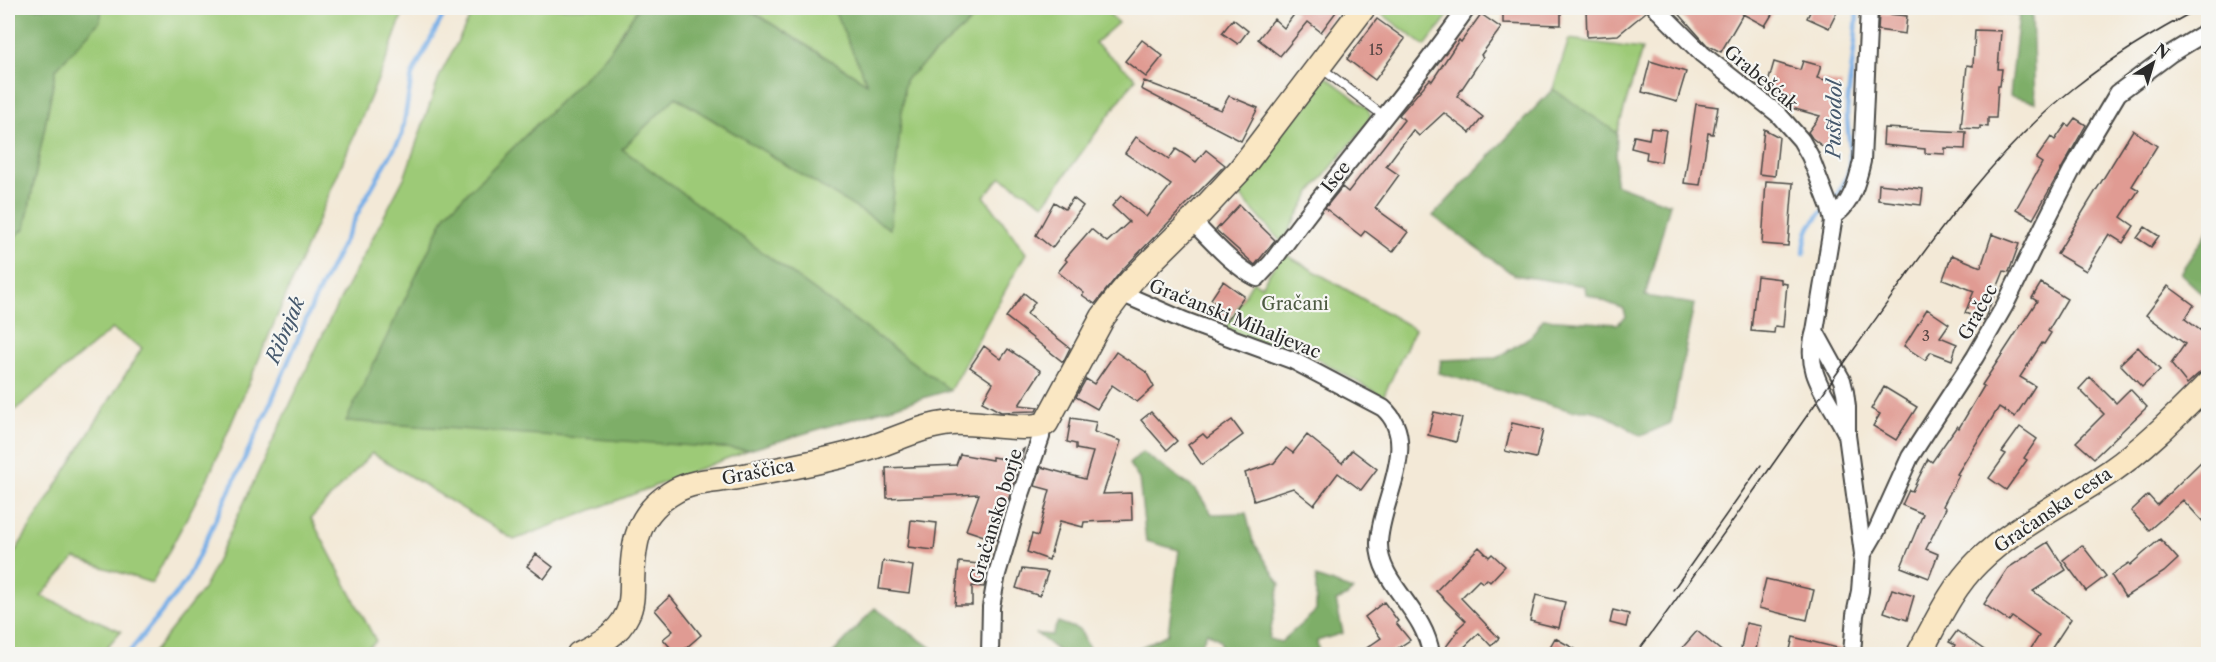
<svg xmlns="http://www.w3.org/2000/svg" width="2216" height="662" font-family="'Libre Caslon Text',serif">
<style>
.green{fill:#9dca77;stroke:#647a51;stroke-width:1.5}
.forest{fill:#7eae68;stroke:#546c4a;stroke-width:1.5}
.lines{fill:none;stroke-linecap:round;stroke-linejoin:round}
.stream{stroke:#77afe7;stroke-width:4.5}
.building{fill:#e09b93}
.lane-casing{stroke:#494845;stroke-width:11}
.street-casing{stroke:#494845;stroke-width:20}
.secondary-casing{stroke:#494845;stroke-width:27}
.lane{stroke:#fff;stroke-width:8}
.street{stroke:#fff;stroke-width:16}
.secondary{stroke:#fae7c3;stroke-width:24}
.tram{stroke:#2b2b2b;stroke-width:1.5}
.labels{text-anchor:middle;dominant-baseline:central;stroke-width:4.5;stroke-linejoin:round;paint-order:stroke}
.number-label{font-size:15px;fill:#584745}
.street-label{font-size:18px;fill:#2b2b2b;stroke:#f6f6f2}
.park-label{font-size:18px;fill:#4d5b42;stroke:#f6f6f2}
.water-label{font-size:20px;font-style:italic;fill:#46596d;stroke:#f6f6f2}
</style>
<rect width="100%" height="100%" fill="#f6f6f2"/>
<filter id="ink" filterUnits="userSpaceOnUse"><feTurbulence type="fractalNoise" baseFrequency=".0167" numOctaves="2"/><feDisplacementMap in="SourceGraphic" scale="12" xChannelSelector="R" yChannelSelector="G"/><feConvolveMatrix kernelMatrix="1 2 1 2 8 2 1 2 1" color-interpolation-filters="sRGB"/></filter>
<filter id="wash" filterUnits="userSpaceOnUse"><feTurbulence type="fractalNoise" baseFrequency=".008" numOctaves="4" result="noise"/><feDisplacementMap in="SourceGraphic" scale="24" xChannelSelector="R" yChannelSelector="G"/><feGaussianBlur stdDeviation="1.35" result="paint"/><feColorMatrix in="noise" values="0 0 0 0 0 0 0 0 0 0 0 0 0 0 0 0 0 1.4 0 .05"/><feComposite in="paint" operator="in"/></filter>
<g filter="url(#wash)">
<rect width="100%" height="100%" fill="#f3e9d7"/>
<path class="green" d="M102 8H405L385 63 209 476 152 583 75 558 41 596 121 631 101 654H8V563L142 348 112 329 8 416V243L25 228 56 69 100 21Z
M475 8H638L607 55 446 214 754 448 514 540 372 453 311 518 376 641 361 654H152L204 588 331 317 405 176 440 75Z
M761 8H833L868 84 756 14Z
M986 8H1104L1118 23 1095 43 1136 78 1044 204 1001 177 984 196 1026 253 950 390 622 149 675 97 890 228 905 80Z
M1381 8H1454L1425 46 1378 11Z
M1569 39 1642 49 1617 133 1553 89Z
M1327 77 1368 109 1371 116 1367 124 1311 192 1282 243 1234 189 1318 83Z
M1283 253 1415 329 1383 397 1289 342 1283 351 1224 330 1253 281 1261 286Z"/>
<path class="forest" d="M8 8H102L100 21 56 69 25 228 8 243Z
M638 8H746L867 83 833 8H986L905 80 890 229 676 97 622 149 950 390 749 450 346 421 446 214 607 55Z
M1972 8H2035L2032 14 2035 102 2010 96 2019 15 1973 10Z
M1553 89 1617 133 1615 184 1670 204 1645 296 1694 304 1671 423 1641 436C1620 423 1597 405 1572 411L1439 373 1441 360 1497 358 1531 336 1543 319 1617 324 1626 317 1624 309 1586 294 1585 286 1514 275 1433 216Z
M2208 231V299L2180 273Z
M1142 452 1196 490 1212 514 1246 513 1253 541 1280 584 1269 639 1281 642 1316 611V577L1353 590 1346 597 1336 601 1343 633 1317 641 1319 654H1223L1220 640 1207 632 1197 654H1127L1168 634 1179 550 1146 541 1139 479 1129 464Z
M875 608 940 654H832Z
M1058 622 1080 630 1092 654H1062L1037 634 1052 635Z"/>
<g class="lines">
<path class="stream" d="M1833 201C1839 192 1845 183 1848 173 1853 153 1847 133 1847 113 1849 77 1857 43 1857 8
M1804 253C1806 228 1809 225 1827 207
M128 654 187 580 268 409 313 303 364 201 402 135 412 75 447 8"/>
</g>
<g id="blocks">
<path class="building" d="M1290 8H1339L1321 32 1308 22 1280 56 1258 39 1274 19 1284 28 1296 12Z
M1503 8H1561V25L1503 23Z
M1586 8H1646V12L1618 35 1587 37Z
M1674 8H1776L1765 26 1743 14 1721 52 1707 45Z
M1812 8H1839L1829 28 1807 18Z
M1879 13 1907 16 1905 34 1878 30Z
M1481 14 1501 28 1481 55 1483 57 1457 96 1483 117 1470 133 1444 113 1419 136 1413 130 1386 166 1399 175 1375 208 1408 232 1393 252 1365 231 1361 236 1325 208 1342 187 1348 192 1404 120 1399 115 1430 79 1432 81 1459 40 1461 42Z
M1233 19 1248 31 1238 44 1222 33Z
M1377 19 1405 39 1375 80 1347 59Z
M1975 30 2001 31 1998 69H2002L2000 86H1998L1996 118H1988V127L1980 126V129L1961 128 1967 65 1973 66Z
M1142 40 1163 56 1146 77 1125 61Z
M1650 61 1686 72 1677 102 1642 92Z
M1803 61 1821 66 1817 78 1842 84 1831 125 1840 132 1826 149 1812 138 1808 132 1820 116 1788 107 1791 98 1766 90 1774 62 1800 70Z
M1144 81 1221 110 1229 96 1258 108 1241 141 1141 89Z
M1696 104 1718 107 1713 134 1708 133 1700 185 1684 183Z
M2075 118 2086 125 2033 219 2016 209 2042 163 2036 159 2051 137 2055 140 2066 124 2069 126Z
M1651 128 1666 130 1661 162 1646 159 1647 152 1631 148 1634 136 1649 139Z
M1884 128 1966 132 1965 149 1945 148V154L1925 153V149L1883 145Z
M1764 129 1779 137 1775 176 1759 174Z
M2133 130 2157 146 2132 186 2139 190 2121 217 2134 226 2123 243 2109 234 2086 271 2057 254Z
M1136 137 1169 159 1176 149 1196 162 1206 150 1225 165 1122 270 1095 304 1082 295 1084 293 1058 272 1067 261 1065 259 1091 229 1107 242 1129 222 1112 206 1121 196 1146 217 1171 185 1125 153Z
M1766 181 1793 183 1788 246 1762 244Z
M1879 184 1923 189 1921 205 1878 200Z
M1073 198 1083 206 1052 248 1036 235 1054 202 1065 209Z
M1239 205 1275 240 1255 265 1216 230Z
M2145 227 2159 236 2151 247 2137 238Z
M1992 234 2019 244 2009 272 2004 271 1984 320 1965 313 1974 291 1943 279 1952 255 1981 267Z
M1757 276 1781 279V283L1787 284 1783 327 1775 326 1774 333 1751 331Z
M1223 281 1244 296 1226 322 1211 311 1216 303 1211 299Z
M2041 283 2067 299 2048 331 2051 333 2044 344 2042 343 2020 377 2035 386 2015 417 1999 407 1957 474 1959 475 1943 506 1946 508 1926 549 1938 554 1929 578 1901 567 1923 514 1902 505 1909 490 1912 491 1928 459 1932 462 1957 426 1959 428 1984 386 1982 385 2037 301 2032 298Z
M2168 286 2194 305 2185 319 2208 336V358L2206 370 2198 374 2187 384 2171 364 2185 344 2146 315Z
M1024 293 1035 302 1027 314 1070 348 1063 362 1006 317Z
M1927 309 1949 324 1940 337 1957 344 1952 360 1931 352 1925 360 1904 346Z
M984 346 1001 359 1008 349 1041 371 1019 405 1038 407 1036 411 1001 412 982 402 993 383 970 367Z
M2138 347 2160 370 2142 387 2120 364Z
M1116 352 1146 372 1154 387 1137 402 1112 385 1097 409 1076 397 1086 379 1094 384Z
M2090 377 2116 403 2130 389 2147 407 2094 458 2076 442 2104 414 2079 389Z
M1884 387 1917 407 1896 440 1873 426 1880 414 1871 409Z
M1151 412 1177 441 1167 450 1141 420Z
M1434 412 1462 418 1456 442 1428 435Z
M1071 418 1096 422 1094 432 1121 441 1103 494 1131 493 1132 520 1084 522 1083 527 1060 521 1049 560 1027 552 1032 534 1038 536 1050 490 1035 486 1041 467 1085 479 1093 452 1076 449V444L1067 442Z
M1232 420 1243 435 1202 465 1188 445 1203 434 1207 438Z
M1512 423 1543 430 1536 458 1505 451Z
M2020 427 2037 439 2024 458 2027 460 2006 490 1989 478 2006 454 2002 452Z
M1307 435 1342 463 1352 450 1377 469 1361 490 1338 473 1314 505 1293 488 1254 501 1245 473 1274 463 1286 448 1293 453Z
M1024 449 996 540 966 530 979 494 887 498 886 468 956 465 960 454 992 460V457L1009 460Z
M2208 455V527L2183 500 2149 530 2131 511 2148 495 2157 505Z
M911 520 937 523 934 550 908 547Z
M2160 539 2178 559 2164 572 2125 597 2111 575 2129 563 2130 565Z
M2048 542 2066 570 2033 591 2071 619 2048 654H2037L2030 650 2039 636 2012 617 2009 621 1984 604 2008 568Z
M2082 545 2106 576 2086 591 2063 560Z
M1479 547 1489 557 1492 554 1505 566 1490 582 1487 579 1483 583 1479 580 1461 598 1499 638 1491 646 1479 633 1457 654H1453L1445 648 1458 631 1456 630 1466 621 1436 591Z
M536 554 553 567 544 579 527 566Z
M883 561 913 566 909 593 879 589Z
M959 562 989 565 984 587 972 586V605H955Z
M1022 569 1048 572 1040 596 1016 588Z
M1766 579 1814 590 1807 620 1759 608Z
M1892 589 1914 596 1907 620 1884 612Z
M1536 595 1565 602 1559 628 1530 621Z
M670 596 701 635 679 654H676L663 639 673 631 655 610Z
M1384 602 1398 621 1396 623 1410 640 1389 654H1358L1381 638 1365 617Z
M1613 610 1629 614 1626 627 1610 623Z
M1746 623 1761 626 1755 654H1740Z
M1697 631 1725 654H1677Z
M1957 631 1990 654H1950L1955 645 1949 642Z
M1793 637 1842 649V654H1789Z
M1555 638 1584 654H1546Z"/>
</g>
</g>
<g filter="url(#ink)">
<use href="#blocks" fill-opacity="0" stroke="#494845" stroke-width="1.5"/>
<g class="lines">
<defs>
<path id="lane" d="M1320 67 1385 117"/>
<path id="street" d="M1656 8 1702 54 1778 114 1801 140 1810 156 1830 208 1833 222 1815 331C1802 374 1830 398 1847 435
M1832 216C1851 208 1858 179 1862 161L1869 8
M1192 221C1212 241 1232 265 1257 278L1272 262C1334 175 1406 95 1467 8
M1121 293 1185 321 1292 360 1383 408C1422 442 1379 503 1379 544 1379 584 1425 610 1431 654
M1815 331 1842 380 1845 392 1847 407V435L1863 554
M990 654 991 607 997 574 1019 500 1041 437 1042 426
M1852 654 1855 615 1860 591 1863 554 1877 530 1910 457 1975 357 2005 305 2046 221 2072 170 2118 93 2170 54 2208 31"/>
<path id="secondary" d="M579 654C597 645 618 635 627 615 632 606 632 594 632 584 633 544 636 513 675 491 692 481 712 481 732 478 773 471 816 463 857 452 889 444 917 426 952 423 975 421 1030 433 1046 423L1103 317 1121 293 1132 280 1199 214 1240 170 1363 8
M1919 654C1936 623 1952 587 1978 562 2016 525 2066 502 2110 472 2146 447 2177 415 2208 384"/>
</defs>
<use href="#lane" class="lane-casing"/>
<use href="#street" class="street-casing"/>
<use href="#secondary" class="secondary-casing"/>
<use href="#lane" class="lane"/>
<use href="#street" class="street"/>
<use href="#secondary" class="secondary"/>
<path class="tram" d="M1673 590 1761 465
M1636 654C1711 554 1782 450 1855 348 1921 256 1985 159 2074 88 2113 57 2156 31 2200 8"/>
</g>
</g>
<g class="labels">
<g class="number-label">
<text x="1376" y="49">15</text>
<text x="1926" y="335">3</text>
</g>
<g class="street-label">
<text transform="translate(1761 78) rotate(40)">Grabešćak</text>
<text transform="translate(1336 177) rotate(-52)">Isce</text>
<text transform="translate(1978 312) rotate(-61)">Gračec</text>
<text transform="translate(1235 319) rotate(22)">Gračanski Mihaljevac</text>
<text transform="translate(758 472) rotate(-11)">Graščica</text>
<text transform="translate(2053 510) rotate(-34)">Gračanska cesta</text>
<text transform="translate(996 516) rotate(-73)">Gračansko borje</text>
</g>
<g class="park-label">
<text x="1295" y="304">Gračani</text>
</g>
<g class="water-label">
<text transform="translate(1834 119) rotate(-89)">Pustodol</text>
<text transform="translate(285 330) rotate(-67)">Ribnjak</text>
</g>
</g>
<rect width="2216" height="662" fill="none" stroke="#f6f6f2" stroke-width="30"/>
<g transform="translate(2153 63) rotate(37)" stroke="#f6f6f2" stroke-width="4.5" paint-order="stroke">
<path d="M0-4.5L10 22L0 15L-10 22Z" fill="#2b2b2b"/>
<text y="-9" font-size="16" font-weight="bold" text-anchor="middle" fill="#2b2b2b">N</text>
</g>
</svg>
